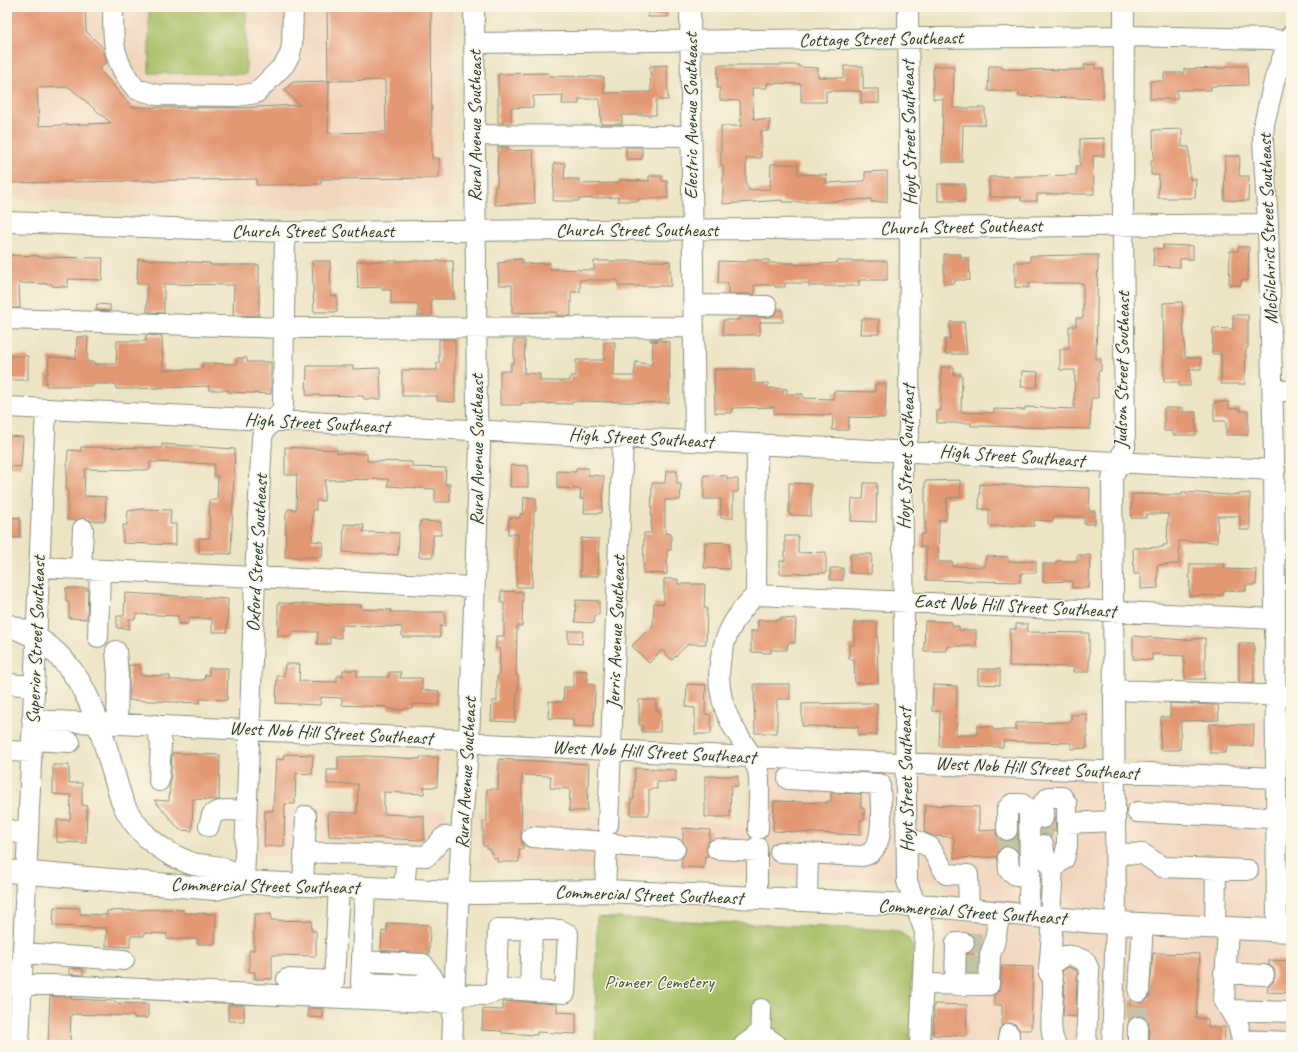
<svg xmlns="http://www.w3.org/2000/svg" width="1298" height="1052" font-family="Caveat,sans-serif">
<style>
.built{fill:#f1d5bd}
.green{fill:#a6be64;stroke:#627e4c}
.building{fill:#e39772;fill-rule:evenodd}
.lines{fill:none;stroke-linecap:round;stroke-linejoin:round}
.minor-tunnel{stroke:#c4c3a7;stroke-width:20;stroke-dasharray:20 10;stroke-linecap:butt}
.minor-casing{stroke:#86907c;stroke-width:22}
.major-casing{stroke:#86907c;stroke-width:24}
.minor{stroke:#fff;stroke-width:20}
.major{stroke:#fff;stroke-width:22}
.labels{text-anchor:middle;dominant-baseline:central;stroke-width:3;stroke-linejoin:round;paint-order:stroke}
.street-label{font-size:19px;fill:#1f3d34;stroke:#fcf5e5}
.park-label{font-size:19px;fill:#415d40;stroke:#fcf5e5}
</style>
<rect width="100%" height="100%" fill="#fcf5e5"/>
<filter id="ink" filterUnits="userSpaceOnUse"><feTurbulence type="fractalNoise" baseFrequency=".025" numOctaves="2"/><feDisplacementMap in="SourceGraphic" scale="8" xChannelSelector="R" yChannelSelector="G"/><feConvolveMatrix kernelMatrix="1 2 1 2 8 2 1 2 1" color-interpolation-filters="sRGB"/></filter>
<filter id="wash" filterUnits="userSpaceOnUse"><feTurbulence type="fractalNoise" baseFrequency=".012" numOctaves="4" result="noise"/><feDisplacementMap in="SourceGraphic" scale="16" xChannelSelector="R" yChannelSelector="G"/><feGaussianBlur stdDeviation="0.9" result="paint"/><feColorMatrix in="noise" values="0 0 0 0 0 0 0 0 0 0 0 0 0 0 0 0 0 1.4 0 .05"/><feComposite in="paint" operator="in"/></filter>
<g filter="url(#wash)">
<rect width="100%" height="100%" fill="#ede4c4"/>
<path class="built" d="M7 7H453L451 207 305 209 212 207 21 200 7 195Z
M1289 404H1291L1290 558Z
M1254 718 1291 720V1045H938L944 938V882L481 866 478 811 743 824 754 744 1254 765Z
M257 806 446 810 445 860 256 856Z"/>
<path class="green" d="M149 7H246V74L149 73Z
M1289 527H1291V679L1290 676Z
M597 917 892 930C903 933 909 937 913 947L910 1045H595Z"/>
<g id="blocks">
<path class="building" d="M7 7H85L86 31 104 49 107 62 99 69 132 107 237 108 300 105 284 90 293 82 329 81 328 133 386 132 385 80 328 81 327 7H431L432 158H439V178L321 179V184L271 185H256L257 179 7 183ZM69 87 111 123 39 126 37 88Z
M648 7H668V17H648Z
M1095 64V69H1103V99L1019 96V92L988 91 989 66H1002V69L1078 70 1085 69 1084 65Z
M667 65 668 100H656V115H622V124H601L600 99H579V104H562L563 95 533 96V107L511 108V123H498V74L549 73V76L604 77V93L651 92 650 66Z
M718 65H799V67L818 68V77L844 78V66H863V89H879V103H861V91H826V102H801V84L767 83V88H752L754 119 770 120 769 131H761V158H746V186H748V190L770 189 771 164H798V174L827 175 826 183 865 181V172L887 171V202H871V199L826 202H782V200L723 204V165H721V126H741L740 101 720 100V88H717Z
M933 66H954L953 108H985V125H963L962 162H942L943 99H933Z
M1226 66H1247L1248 85 1211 86V90H1177V99H1150V81H1164V73H1184V69L1226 68Z
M1182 129V147H1189L1190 179H1196L1195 198H1158L1159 175H1151V160L1154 159 1153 130Z
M1104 138V156H1093L1094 194H1037V201H1021V197H989V177L1076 175V166H1080V139Z
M498 147H508V151L533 150 535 203 495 205V186H497Z
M626 147H642V159H626Z
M1225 156H1240L1239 176H1249L1248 201 1224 200Z
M554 163H565L564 179H579V184L619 183V180L649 181V176H662V181H667L668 198 638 199V201H618V197L579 199V201H553Z
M938 184H965V201H938Z
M1163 245 1193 246V259H1180V267L1153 266 1154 248 1163 249Z
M1238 247H1249L1248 280H1241V285H1229L1230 251H1238Z
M944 254H961V258H969L970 280H955V283L944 284Z
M7 255 39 256 38 257 103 258 102 280 68 279V287L52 286V284L19 283 20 308H7Z
M1078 255H1098L1096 359H1101V371H1098V398H1091L1090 429 982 426H971V423H937V411H941V367H954V375H962L961 412 994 413V409L1025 410V407L1074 409 1075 370H1060V349H1069V326H1076V318H1083V283H1029V288L1015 287V262H1030V256Z
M138 259 210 263V265H259V316L233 315 234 285 164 284V313L147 312V284H137Z
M522 259V264L550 263V269L594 270V261H670L671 286H618V280H580V292H571V316H557V312L512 313V285H499L498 263 506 262V260Z
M748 260H769V263H795V265L837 263V261H887V280H859V286H809V283H785V287H775V285H754L755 294H728V283H718L719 261 748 262Z
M312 261H330L331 296H337V312H314Z
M357 261H453L454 299H431L432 316H418V304H391V290H382V287L358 288Z
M1182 302 1185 357 1201 358V369H1190V386H1179V382H1164L1163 303Z
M97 304 110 305V311L96 310Z
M777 310H783V322H760V335H723V320H739V317H767L773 316Z
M1233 315H1248V348H1246L1245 384H1221V354H1212L1213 328 1233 329Z
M861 319H879V334H860Z
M950 322H964L967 354H945V339H950Z
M146 335 162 336 163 370 202 369V363L237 364V358H247V362H271V394L228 392 229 390H209V386L132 389H116V384H93V386H46V374H48L49 357 76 358 77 337H88L87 362H94V364H116L117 341H146Z
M439 339H455V402L437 401V396H402V370H437V363H439Z
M650 339H661V341L670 342 669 403 579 401 572 402V404L521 403V405H500V371H511V363H514V340H525L524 373 540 374V381H570V376H576V360H604V342H615L614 376H634L636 362 652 365 653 341H658H650Z
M7 356H28V380H7Z
M307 366H353V369L380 368 381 399H364L363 396 306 395Z
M714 369H754L755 384 768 383V388L787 389V394H803V398L833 399 834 391 875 392V384H886L885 418 849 417 848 430H832L833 415 774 414V407L732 408V413H715Z
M1022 371 1038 372 1037 387H1021Z
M1214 402H1229V409L1240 408V411H1248V435H1226V421H1214Z
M1164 408H1183V412H1196V435H1173V431H1164Z
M7 436 23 437 21 467 7 466Z
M162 444 235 449 231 554 199 553V538H210L209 500H217L218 476H214V464L150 462V470L85 469 84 496 106 497 105 521H91L84 518 76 520H67L68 489H66L68 450 81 451V447L162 448Z
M285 447 337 450V453L367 454V461L412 462V467L446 468 445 484H450V502H435V489L388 486V479L325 480 324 501H316V510H313L312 541 323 542 322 557H285L286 515 288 509 296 510 297 475H285Z
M511 465 528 466V487H510Z
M576 468H588V475L604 476 602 513H584L585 499H580L581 489 557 488V471L576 472Z
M666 471H677V484H681L680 500H665V533L671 534V550H667V574L643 573 644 533H651L652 483H665Z
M704 475 727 476V479H738V492H733V518H721V499H704Z
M960 480 961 497 947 498 946 520H939L938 562H953L952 566 985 567 986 556 1008 557V562L1036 561V573H1021L1020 582 926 580V547H920L921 534H925V481Z
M789 483 811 484V516L789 515Z
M864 483H877L876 522 851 521 852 499H863Z
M980 484 1090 488 1089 511H1095V524H1084V517H1053V521L1034 520V526H989V509H979Z
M1182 492 1231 495 1250 493V530H1240V516H1218L1217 542 1179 541V564L1157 565 1158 588 1141 589V574H1134L1133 548 1163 547V545H1167L1168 514H1146V518H1131L1132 494 1182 495Z
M524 497 536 498V511H534L532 587H516L518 534H508L509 518H520V514H523Z
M142 509 171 510 170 524H176V545L123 543V525H127L128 511Z
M7 517 20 518V538L7 537Z
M420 521 441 522V535H433V557H419Z
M344 524 364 525 363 532 399 533 398 555 343 552Z
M785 536H798V553L826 552V573L780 574V561H785Z
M581 538 599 539 598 576H580Z
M705 542 730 543 729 569 704 568Z
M850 554H872L871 574 850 573Z
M1077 555H1090L1089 588H1072V581L1043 582V564H1056V561H1077Z
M1190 564H1225L1224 569 1257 570 1256 585H1246V591L1224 590 1223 595 1189 596Z
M830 568H843V580H830Z
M664 579H678V584H705L704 608H707L706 644H688L672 660 662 650 649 663 632 646 653 625 654 603 664 604Z
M66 588H88L87 619 69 618V602H66Z
M501 591 523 592 522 626H517L516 675H518V692H517L515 722 491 721 492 701H497V676H499L500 649H496V636H504V603H501Z
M125 593 228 599 227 632H212V619L188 618V624H178V616L136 614 135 619H129V629L117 628V616H124Z
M576 600 599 601V615H595L594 623 575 622Z
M278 603 361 605V609L391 610V612H445V626H440V637H402V627L341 625V638L330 637V644H317L318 632H292V636H278Z
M780 618 796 619 795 643H788L787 650H771V653L751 652V631H758V620H780Z
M925 621 952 622V626H959V630H976V646H947L946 651H924Z
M854 622H877L878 683H855L854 659H849V645H854Z
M1016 624H1028L1027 632 1089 633V672H1073L1074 667 1009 666 1010 629H1016Z
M568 631H583L582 644 568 643Z
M1133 636 1184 640 1205 638V679H1185L1184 656 1152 654V660L1133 659Z
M1239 643H1254V683H1239Z
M285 664H300L299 681 337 682V676H343V670H357V677H389V672H401L400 678H422V690L439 691V705L412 704V708H405V710L388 709V707L342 705V698L321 697 320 705 276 703 277 676H284Z
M129 665H140V675L170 676V680H204L205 675H209V668H228L227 700 200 699V703L129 700Z
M978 669H1000V685L978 684Z
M573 670 587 671V684L595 685 594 727 573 726V719L548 718 549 701 563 702 564 687H573Z
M687 684 706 685 705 714 711 715V734H695V708L686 707Z
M754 684H790V699H777V733H755Z
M933 685 957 686 956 735H977V726L993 727V730H1016V723L1071 722V715L1087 714V748L1071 749V743L1003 741V747L939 746 940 711H932Z
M639 700H656V711H660V732H642V725H639Z
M858 703H877V735H858V727L802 726V704Z
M1170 703 1218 705 1219 720 1181 721 1180 750H1160L1161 717H1170Z
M1210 724 1254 725 1253 746H1227L1226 753H1210Z
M172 753 220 755 219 800 193 799 192 831 180 830 154 800 169 801Z
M284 754 313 755 312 774 296 773 295 804H285L284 846H264L265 811H273L276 759 283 760Z
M368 756 420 759V757H438L437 787H424V794L384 792V814L424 816V840L329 836 328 812 357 813 358 784H327V770H338V757Z
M499 759 589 764 587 811H569L570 789 550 788 551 776 522 775 521 837 523 849H519V862H497V858H493V853H490V849H487V846H483V822H487V789H498Z
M53 765H69V783H82V805L87 806 86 843 57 842V820H70L71 795 53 794Z
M635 768 676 770V782H657V789H649V815H631V799H634Z
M705 776H738V786H731L730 817H705Z
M831 793 861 794V808H864V820H860V835L773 831 774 801 827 803V801H831Z
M925 805 979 807V831L996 830 997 836 1007 841 1013 840 1018 833V852L1013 847 1007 846 1001 848 997 857 954 858V837L933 836 924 832Z
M1054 808 1056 831H1049V835L1041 834V829L1048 828 1053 823Z
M683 828 710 830 709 841 706 848 708 856H705L704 868 681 867 682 858 686 849 683 841Z
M54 907 80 908V914L107 915V911L167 909 183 910V913L216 914 215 944H197V939H167V934L144 933V936H130V947L106 946 107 928 53 926Z
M254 914H271V920L312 921 311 931H316V956L272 955V979H255V972H249V950H254Z
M387 923 430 925 429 954 381 950 382 931 387 932Z
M974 938 982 939 979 954 978 970H967V954L974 948Z
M1153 953 1200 954 1196 1018 1208 1019V1027H1225L1224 1045H1150L1148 1021 1138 1016 1130 1019V999L1139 1003 1144 1002 1149 998Z
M1269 960 1291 961V993L1267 992 1268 986 1273 982 1275 976 1274 969 1269 965Z
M1002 966 1033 967 1031 1030H1020L1015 1024 1009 1023 1002 1026V1005H994V995L999 991 1000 986Z
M1068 967 1076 970 1077 972 1076 1017 1063 1016 1065 986 1062 971Z
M69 968 83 969V975L69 974Z
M50 996 71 997V999L115 1001V1003L148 1004V1018H134V1016L71 1014 70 1042H48Z
M516 1001 557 1004V1012L576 1013V1034L537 1032V1035L502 1033V1031L482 1030 483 1009 503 1010V1002Z
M934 1004 967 1005 966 1036 933 1035Z
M228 1005H244V1021H228Z
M308 1008 324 1009 323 1018 308 1017Z"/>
</g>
</g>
<g filter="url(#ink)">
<use href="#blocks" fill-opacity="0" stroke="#86907c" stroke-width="1"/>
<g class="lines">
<path class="minor-tunnel" d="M1043 818V845
M1007 830 1008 857
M964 943H982
M963 965H981
M1138 1027 1139 992"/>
<defs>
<path id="minor" d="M113 7C113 42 112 61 136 89L158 95 237 96 256 93 284 65 290 55 292 44 293 7
M690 7 695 441
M908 7 910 228 909 432 902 463 907 881 925 932 920 1045
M475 43 1124 36 1271 39 1288 42
M476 135 691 136
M7 222 285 232 910 228 1268 224
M694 305 767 306
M7 319 284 328 694 327
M1273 390 1291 391
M7 407C429 430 852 447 1275 470
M757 444 756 595C719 629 708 680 732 725 739 737 755 759 758 771 761 784 758 814 758 829
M39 567 474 587
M81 569 83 529
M756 595 1275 619
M98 637 100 570
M116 651 118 676 117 724
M7 683 9 684 34 686
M1113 690 1291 696
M32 720 469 740 486 744 750 757 1276 778
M155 725 161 743 159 781
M32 740 70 742
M7 751 31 752
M1137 812 1291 819
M1043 818V803L1049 797H1062L1067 804V823
M608 825 623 438
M209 826 212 815 216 812 226 810 246 811
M7 829 27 836
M1007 830V809L1012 804H1022L1029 810 1030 875 1028 915
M532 837 607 842 624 846 675 849
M907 837 930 847 946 874 968 875 969 910
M1043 845 1045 857 1053 868
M717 849 757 851
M304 852 427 856 444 837 461 836
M780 852 863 856C888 851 880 804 880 784L788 779
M1115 853 1143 854 1162 867 1248 870
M1008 857 1009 870 1016 875H1030
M244 882 255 577 262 438C264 424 282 418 283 405L285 232
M303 885 306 816
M365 888 361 983 455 986
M404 889 407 855
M605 891 607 842
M757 899V847
M807 901 808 854
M1050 917 1053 868 1064 859 1067 846V823L1115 821
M1215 928 1216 869
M1228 928 1224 1000 1238 1024 1243 1045
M1277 931 1274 454 1268 224 1263 141 1264 124 1275 78 1291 35
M23 953 124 960
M362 961 423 964 438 986
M1049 973 1053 918
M1224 973 1264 975
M287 979 334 981 339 886
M7 983 454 1003
M923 984 989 985 990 955 994 944 1000 913
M955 985 956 943H964
M530 990 532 929
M1139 992 1143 924
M454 994 484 995 506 989 565 993 568 934 560 930 498 929 496 982 497 991
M1230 1010 1291 1012
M1243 1040 1291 1042
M19 1045 46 409
M452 1045 462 821 469 740 480 445 477 415 474 7
M744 1045 760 1033 777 1045
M760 1045 761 1009
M1009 1045V1034
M1056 1045C1044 1025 1060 990 1049 967 1063 954 1067 952 1085 961L1089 970 1086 1045
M1112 1045 1116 923 1112 479 1125 447 1123 225 1124 7
M1138 1045V1027"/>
<path id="major" d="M7 625C89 650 99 730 122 801 134 830 160 852 190 863 201 867 215 865 226 870 232 872 238 878 244 882
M7 871 215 889 244 882 474 893 605 891 932 906 1095 922 1291 931"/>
</defs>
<use href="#minor" class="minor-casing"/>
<use href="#major" class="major-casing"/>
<use href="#minor" class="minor"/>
<use href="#major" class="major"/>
</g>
</g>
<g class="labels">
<g class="street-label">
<text transform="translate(881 39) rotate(-1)">Cottage Street Southeast</text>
<text transform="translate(691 116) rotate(-90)">Electric Avenue Southeast</text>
<text transform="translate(475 126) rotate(-90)">Rural Avenue Southeast</text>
<text transform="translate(909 133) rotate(-91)">Hoyt Street Southeast</text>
<text transform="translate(961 227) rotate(-1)">Church Street Southeast</text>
<text transform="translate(1268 229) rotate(-92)">McGilchrist Street Southeast</text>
<text x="637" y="230">Church Street Southeast</text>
<text x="313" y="231">Church Street Southeast</text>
<text transform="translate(1122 370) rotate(-89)">Judson Street Southeast</text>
<text transform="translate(317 423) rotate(3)">High Street Southeast</text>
<text transform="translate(641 438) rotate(3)">High Street Southeast</text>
<text transform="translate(477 450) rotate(-90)">Rural Avenue Southeast</text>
<text transform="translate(1012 456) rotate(4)">High Street Southeast</text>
<text transform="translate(906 457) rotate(-88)">Hoyt Street Southeast</text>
<text transform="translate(257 553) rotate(-87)">Oxford Street Southeast</text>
<text transform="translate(1015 606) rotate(3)">East Nob Hill Street Southeast</text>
<text transform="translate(616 632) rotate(-88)">Jerris Avenue Southeast</text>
<text transform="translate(36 640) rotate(-88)">Superior Street Southeast</text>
<text transform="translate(331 733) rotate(3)">West Nob Hill Street Southeast</text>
<text transform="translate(654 752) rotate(3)">West Nob Hill Street Southeast</text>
<text transform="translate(1037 768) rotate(3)">West Nob Hill Street Southeast</text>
<text transform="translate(466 773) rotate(-87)">Rural Avenue Southeast</text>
<text transform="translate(906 780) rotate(-91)">Hoyt Street Southeast</text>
<text transform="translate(265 886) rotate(1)">Commercial Street Southeast</text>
<text transform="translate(649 895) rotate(2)">Commercial Street Southeast</text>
<text transform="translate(972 912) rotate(4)">Commercial Street Southeast</text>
</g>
<g class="park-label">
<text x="659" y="982">Pioneer Cemetery</text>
</g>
</g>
<rect width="1298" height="1052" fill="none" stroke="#fcf5e5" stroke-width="24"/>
</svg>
